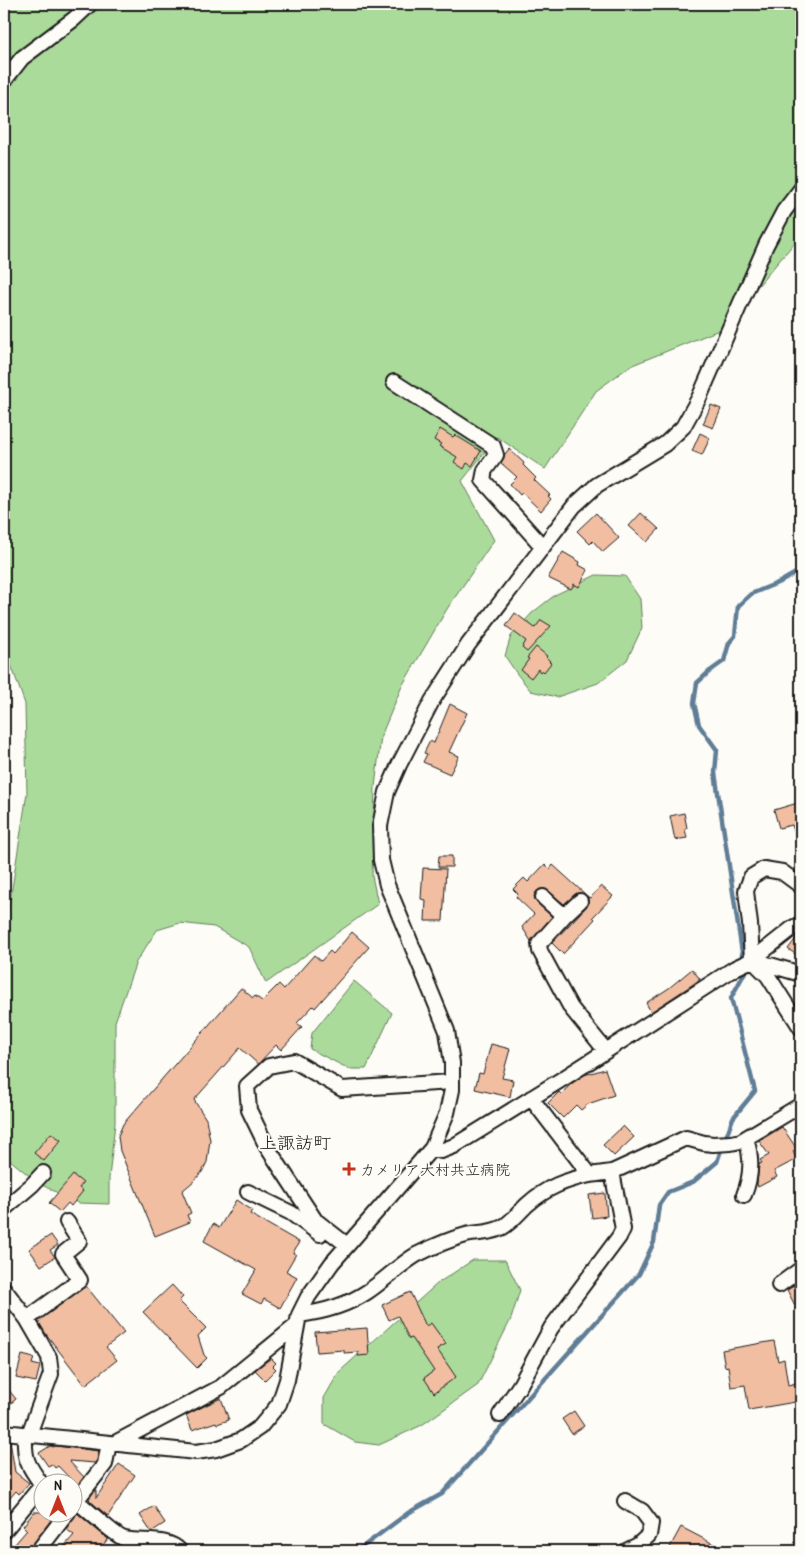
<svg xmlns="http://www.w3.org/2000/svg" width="805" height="1555" font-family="'Patrick Hand','Klee One',sans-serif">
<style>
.green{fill:#abdb9b;stroke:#647c5c}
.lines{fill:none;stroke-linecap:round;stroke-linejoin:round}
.stream{stroke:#607d96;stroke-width:4.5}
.building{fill:#f1bea2;stroke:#1c1c1c}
.minor-casing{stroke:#1c1c1c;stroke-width:18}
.minor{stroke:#fdfcf7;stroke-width:14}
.poi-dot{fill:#c8321e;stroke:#fdfcf7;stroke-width:2}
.labels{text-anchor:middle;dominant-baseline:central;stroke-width:4;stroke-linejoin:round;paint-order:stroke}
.poi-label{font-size:15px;fill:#1c1c1c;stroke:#fdfcf7;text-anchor:start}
.quarter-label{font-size:18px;fill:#1c1c1c;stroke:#fdfcf7}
</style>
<rect width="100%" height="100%" fill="#fdfcf7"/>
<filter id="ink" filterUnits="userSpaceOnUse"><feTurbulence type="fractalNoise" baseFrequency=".02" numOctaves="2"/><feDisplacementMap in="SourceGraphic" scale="10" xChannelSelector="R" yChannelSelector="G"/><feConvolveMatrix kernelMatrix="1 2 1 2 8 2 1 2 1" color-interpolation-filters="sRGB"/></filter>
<g filter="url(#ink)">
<path class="green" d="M4 4H801V235L742 305 719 330 630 366 596 391 545 469 497 437 462 481 494 540 447 609 402 686 381 736 375 787 372 876 378 904 266 983 249 947 214 927 180 923 157 930 136 962 115 1022V1123L109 1178V1204L78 1203 38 1183 4 1155V932L10 901 27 793 25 704 4 645Z
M596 575 625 576 640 599 642 628 627 660 598 683 557 697 531 691 517 674 505 656 511 636 532 613 555 595Z
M354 981 392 1013 366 1069H349L310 1049 312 1033Z
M473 1260H505L520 1290 511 1319 478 1385 422 1425 379 1445 355 1442 324 1424V1398L339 1372 438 1283Z"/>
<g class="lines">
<path class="stream" d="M725 1140 733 1118 755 1091 731 998 745 972 715 773 717 750 699 725 694 703 697 683 710 671 724 661 729 643 735 636 738 606 751 594 780 582 801 570
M357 1551 408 1513 442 1494 639 1274 654 1242 659 1205 668 1192 693 1182 717 1162 722 1147"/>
</g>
<path class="building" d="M711 405 721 409 713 428 703 424Z
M440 429 453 437 455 435 481 451 472 466 467 463 464 469 454 462 457 457 439 446 441 444 434 440Z
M700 433 710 438 702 455 692 451Z
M509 449 524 463 523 465 536 478 534 480 550 495 548 496 551 499 541 511 522 493 520 495 510 484 517 477 501 463 505 454Z
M596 513 619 538 603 552 593 541 590 544 577 531Z
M641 513 659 529 647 542 629 526Z
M563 552 580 562 579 565 588 570 579 587 574 584 571 589 548 578Z
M515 613 535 628 541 620 551 626 527 652 522 648 526 641 506 626Z
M536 647 547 656 546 657 550 661 549 662 551 663 544 672 542 670 540 672 538 669 531 678 521 670 529 659 527 658Z
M450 704 467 713 449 752 459 756 450 774 423 762 427 754 424 753 430 741 434 743Z
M801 802V845H799L792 825 779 828 774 810Z
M684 813 687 828 685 829 687 838 675 840 670 816Z
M439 856H452V867H438Z
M545 864 550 869 553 865 585 894 578 893 564 904 545 889H541L537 891 534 896 535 900 552 917 531 941 522 927 534 914 516 897 518 894 513 889 524 878 528 882Z
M423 868 446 869 443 921H425L426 900 421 899Z
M601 886 613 896 593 917 595 919 563 954 552 943 586 907 588 903 587 896 590 898Z
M352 932 369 947 315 1008 313 1006 297 1023 302 1027 281 1050 276 1045 258 1064 240 1048 194 1100 206 1119 210 1140 207 1162 202 1172 195 1180 182 1191 191 1213 187 1215 190 1222 155 1236 120 1151 118 1136 123 1124 241 988 253 998 255 996 262 1001 279 984 284 989 314 955 321 961 330 951 333 954Z
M801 932V958L788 949Z
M692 969 700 979 692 985 651 1012 646 1003 669 988Z
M491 1044 510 1049 502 1078 513 1080 510 1097 475 1089 479 1073 483 1074Z
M605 1069 614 1095 588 1104 581 1110 576 1105 563 1118 548 1103 559 1092 561 1094 571 1084 584 1075Z
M623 1126 634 1137 614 1156 603 1145Z
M782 1127 797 1149 793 1152 797 1159 774 1171 777 1177 758 1187 757 1184 759 1164 762 1163 760 1160 769 1155 759 1141Z
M51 1133 61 1140 44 1161 34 1153Z
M73 1175 83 1183 79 1188 83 1191 71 1206 68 1203 60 1212 49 1203Z
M605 1193 607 1216 592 1218 589 1195Z
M236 1200 252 1210 250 1214 299 1242 293 1253 296 1254 286 1271 297 1277 280 1308 264 1299 261 1304 242 1294 256 1270 204 1241 213 1224 219 1228Z
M51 1235 58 1245 50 1250 55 1257 41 1266 29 1249Z
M801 1282V1317L787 1290Z
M172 1285 183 1297 179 1301 206 1328 198 1336 204 1355 207 1358 197 1368 143 1312Z
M86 1286 124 1333 106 1347 117 1360 85 1385 46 1334 38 1321Z
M410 1292 426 1326 431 1323 446 1344 437 1349 456 1377 434 1393 424 1378 434 1371 412 1338 409 1339 398 1316 389 1320 382 1305Z
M367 1328 369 1355 358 1356V1352L344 1353V1350L317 1352 315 1332Z
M774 1341 778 1361 784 1359 788 1385 801 1382V1401L749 1410 745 1385 731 1387 728 1366 725 1367 722 1350Z
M22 1355 34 1358 32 1364 40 1366 36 1382 16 1378Z
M271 1358 276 1363 273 1366 276 1369 265 1380 255 1370Z
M4 1384 16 1399 4 1409Z
M221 1398 229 1420 217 1424 216 1422 192 1430 186 1415Z
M574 1411 584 1426 572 1434 562 1419Z
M4 1441H10L15 1472 29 1483 19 1494 16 1491 4 1505Z
M50 1446 54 1447 55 1446 99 1451 97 1460 95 1463 69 1461 84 1477 77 1486 58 1466 55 1468 52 1464 48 1466 39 1453Z
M119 1464 135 1475 108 1516 90 1501 89 1498 96 1489V1498Z
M154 1506 165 1523 151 1532 140 1515Z
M34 1512H57L28 1551H9L27 1530 23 1526Z
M77 1513 108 1539 98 1551H60L74 1535 66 1529Z
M681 1527 727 1551H678L670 1547Z"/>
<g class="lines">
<defs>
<path id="minor" d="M4 81 22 58 74 19 90 4
M394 382 493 446 496 455 485 470 483 480 543 547
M801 886 782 872 764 869 751 877 746 891 750 924 752 960 768 976 801 1028
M543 897 564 916 539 944 540 951 571 1008 606 1051
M564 916 580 901
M753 960 801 974
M432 1148 441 1151 454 1146 564 1078 735 968 752 960 794 927
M612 1172 686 1138 704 1143 713 1144 731 1143 741 1141 801 1105
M248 1192 291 1213 320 1234
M744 1195C752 1175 752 1158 746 1138
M4 1209 32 1185 43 1173
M347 1245 315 1220 267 1147 249 1110 247 1086 269 1066 294 1061 342 1089 452 1082
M779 1285 801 1269
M4 1289 27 1319 49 1357 51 1374 29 1434
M299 1315C323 1312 346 1306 367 1292 384 1281 398 1266 416 1255 430 1248 451 1239 466 1235 479 1232 490 1234 503 1227 513 1221 520 1211 528 1204 547 1187 566 1180 590 1175
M27 1319 80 1280 63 1254 79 1241 67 1222
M500 1415 520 1385 551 1328 619 1237 623 1229 612 1172 590 1175 531 1098
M4 1432 196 1452 216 1449 241 1440 260 1427 279 1404 287 1380 299 1315 308 1297 332 1263 432 1148 447 1113 452 1090V1063L447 1031 387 885 381 860 380 826 387 792 399 765 432 701 468 645 574 506 597 485 665 444 683 427 699 398 766 245 784 211 801 189
M115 1443 221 1387 297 1325
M77 1501C85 1508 118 1538 125 1539 142 1543 168 1537 180 1551
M625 1501 642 1511 651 1523 649 1535 638 1545 626 1551
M72 1506 105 1464 109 1443
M4 1531 42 1485C27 1464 24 1460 25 1434
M38 1551 68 1512"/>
</defs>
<use href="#minor" class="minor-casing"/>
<use href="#minor" class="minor"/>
</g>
</g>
<path class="poi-dot" d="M346.5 1161.5h5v5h5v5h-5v5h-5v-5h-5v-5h5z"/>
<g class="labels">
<g class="poi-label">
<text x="360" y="1169">カメリア大村共立病院</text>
</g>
<g class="quarter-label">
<text x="295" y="1142">上諏訪町</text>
</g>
</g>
<rect width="805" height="1555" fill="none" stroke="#fdfcf7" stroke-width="20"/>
<rect x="10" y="10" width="785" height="1535" fill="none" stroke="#1c1c1c" stroke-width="2" filter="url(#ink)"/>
<g transform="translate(58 1498)"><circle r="24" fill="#fdfcf7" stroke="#a3a29f"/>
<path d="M0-4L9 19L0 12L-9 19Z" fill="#c8321e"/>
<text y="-8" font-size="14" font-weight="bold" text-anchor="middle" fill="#1c1c1c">N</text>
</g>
</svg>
